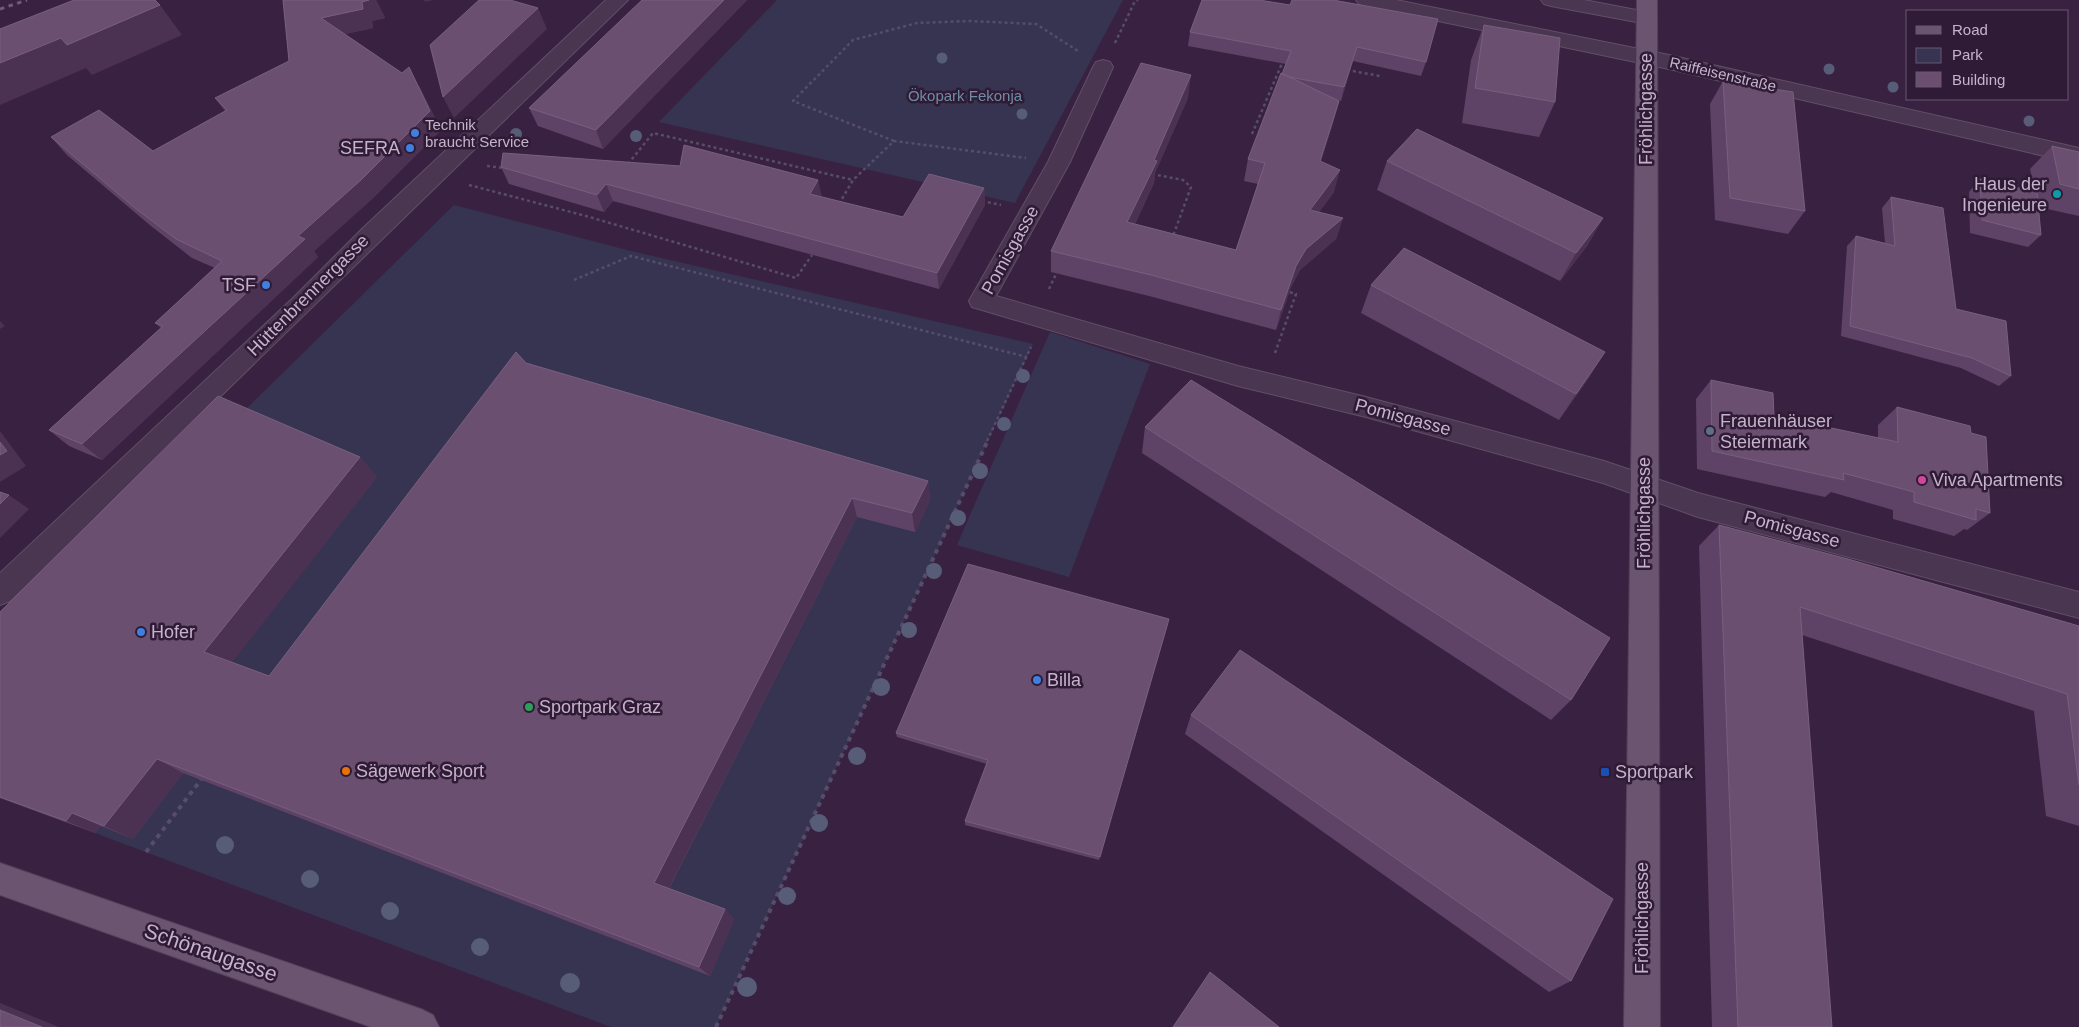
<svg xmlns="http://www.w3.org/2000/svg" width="2079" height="1027" font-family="Arial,sans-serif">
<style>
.green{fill:#363451}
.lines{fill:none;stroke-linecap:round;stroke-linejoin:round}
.minor-casing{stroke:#624e68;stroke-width:2}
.major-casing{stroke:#533f59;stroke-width:2}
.path-far1{stroke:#574d69;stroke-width:2.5;stroke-dasharray:3 3;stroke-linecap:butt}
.path{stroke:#574d69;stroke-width:4;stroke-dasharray:4.5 4.5;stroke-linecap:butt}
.minor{fill:#4a3650;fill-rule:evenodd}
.major{fill:#6a5470;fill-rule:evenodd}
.rail{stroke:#73597a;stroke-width:3;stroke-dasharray:4.5 4.5;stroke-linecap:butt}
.tree{fill:#575d77}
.wall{fill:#5f4366}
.shaded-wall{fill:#4b3152}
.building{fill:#6a4f71;stroke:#785f7f}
.shop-dot{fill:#3f7fe0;stroke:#2f1b35;stroke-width:2}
.culture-dot{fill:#0f9aa8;stroke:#2f1b35;stroke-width:2}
.service-dot{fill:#5c6f8a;stroke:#2f1b35;stroke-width:2}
.hotel-dot{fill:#d1479c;stroke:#2f1b35;stroke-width:2}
.leisure-dot{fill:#2e9e5b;stroke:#2f1b35;stroke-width:2}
.food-dot{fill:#e8710a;stroke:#2f1b35;stroke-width:2}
.transit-dot{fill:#1a4fb4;stroke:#2f1b35;stroke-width:2}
.labels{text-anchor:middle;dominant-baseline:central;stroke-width:5;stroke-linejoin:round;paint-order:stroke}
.far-street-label{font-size:15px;fill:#c6b2cb;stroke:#2f1b35}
.far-park-label{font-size:15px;fill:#6f8da4;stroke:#2f1b35}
.far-poi-label{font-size:15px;fill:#c6b2cb;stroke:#2f1b35;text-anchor:start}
.street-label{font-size:18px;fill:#c6b2cb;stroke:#2f1b35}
.poi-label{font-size:18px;fill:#c6b2cb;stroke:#2f1b35;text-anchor:start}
.near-street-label{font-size:21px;fill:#c6b2cb;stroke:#2f1b35}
</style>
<rect width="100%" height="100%" fill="#392241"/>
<path class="green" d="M777 0H1123L1015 203 659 122Z
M454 205 627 250 1033 344 716 1027H611L95 833 377 477 238 417Z
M1050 332 1150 364 1069 577 957 545Z"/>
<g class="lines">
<defs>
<path id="minor" d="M606 0H628L10 601 0 605V573L292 299 362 229Z
M1356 0H1396L1669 55 2079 148V164L1669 69 1366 6 1359 4Z
M1541 0H1584L1647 12 1654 14 1657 18 1654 22 1647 24 1551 6 1544 4Z
M1103 60 1110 62 1113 67 1070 162 996 296 1238 366 1366 397 1604 461 1698 493 2079 592V618L1698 517 1603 483 1366 417 1238 386 972 307 969 301 1048 162 1093 67 1096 62Z"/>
<path id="major" d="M1637 0H1657L1660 1027H1624Z
M0 863 421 1009 433 1015 439 1027H371L0 895Z"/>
</defs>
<use href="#minor" class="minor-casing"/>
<use href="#major" class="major-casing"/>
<path class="path-far1" d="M1115 43 1135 1 1138 0
M1347 70 1380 76
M1252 134 1283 61
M894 141 793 101 853 40 917 23 969 21 1036 24 1078 51
M628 164 653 133 853 180
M487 166 504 168
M1152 174 1183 180 1191 187 1173 236
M469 185 586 216 796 278 812 255
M982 201 1001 205
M839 204 853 180 894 141 1026 158
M574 280 631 256 1027 357
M1049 289 1056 274
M1275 353 1296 294 1289 292
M987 441 1031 347"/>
<path class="path" d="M146 852 203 777
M716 1027 988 440"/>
<use href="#minor" class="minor"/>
<use href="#major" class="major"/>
<path class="rail" d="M0 9 27 0"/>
</g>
<g class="tree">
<circle cx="942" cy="58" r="5.5"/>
<circle cx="1829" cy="69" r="5.5"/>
<circle cx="1893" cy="87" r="5.5"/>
<circle cx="1022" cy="114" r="5.5"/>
<circle cx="2029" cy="121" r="5.5"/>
<circle cx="516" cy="134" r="6"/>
<circle cx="636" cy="136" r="6"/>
<circle cx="1023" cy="376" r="7"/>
<circle cx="1004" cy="424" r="7"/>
<circle cx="980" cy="471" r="8"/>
<circle cx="958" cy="518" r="8"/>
<circle cx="934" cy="571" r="8"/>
<circle cx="909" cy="630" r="8"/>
<circle cx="881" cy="687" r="9"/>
<circle cx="857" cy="756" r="9"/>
<circle cx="819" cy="823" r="9"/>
<circle cx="225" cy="845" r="9"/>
<circle cx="310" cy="879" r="9"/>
<circle cx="787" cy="896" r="9"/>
<circle cx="390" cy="911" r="9"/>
<circle cx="480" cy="947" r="9"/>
<circle cx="570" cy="983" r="10"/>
<circle cx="747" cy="987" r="10"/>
</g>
<path class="wall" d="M283 0H376L385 18 372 21 373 28 345 34 419 86 441 130 373 198 314 251 318 257 102 460 69 446 49 430 161 328 155 323 215 268 192 258 151 226 67 155 51 137 153 151 225 111 215 98 289 61Z
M642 0H747L603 149 538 126 529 108Z
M1202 0 1426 62 1421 76 1353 61 1341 101 1338 100 1339 101 1333 123 1321 161 1334 192 1319 212 1343 218 1336 239 1300 270 1291 287 1276 330 1149 296 1051 272V251L1188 98 1155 173 1154 183 1135 224 1236 250 1258 184 1244 181 1248 159 1286 64 1188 46 1190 32Z
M1484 25 1555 102 1539 137 1462 123 1471 60Z
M1723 81 1805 211 1788 234 1715 220 1710 104Z
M2052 146 2079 152V216L2038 207 2041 235 2028 247 1970 233 1969 192 1980 179 2035 192 2030 169Z
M1387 161 1603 218 1587 246 1560 281 1377 190Z
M501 167 822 197 903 217 984 188 985 205 939 289 613 201 604 212 509 184Z
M1891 197 1956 309 2011 376 1999 386 1961 368 1841 336 1847 246 1856 236 1885 243 1882 208Z
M1371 285 1605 352 1588 379 1559 420 1361 313Z
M526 363 928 481 930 500 915 532 857 517 669 889 725 909 734 919 710 976 183 773 133 839 101 826 95 833 0 798V612L360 457 377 477 232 662 269 676Z
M1711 380 1774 416 1878 438V425L1897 407 1971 433 1990 513 1967 530 1964 529 1954 536 1893 519V510L1831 492 1825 497 1697 469 1696 399Z
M1145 427 1571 700 1551 720 1142 453Z
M1719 525 2079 626V826L2046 816 2034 711 1802 635 1832 1027H1712L1699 546Z
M1168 624 1099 860 965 825V821L987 764 897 737 896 733Z
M1191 715 1571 981 1549 992 1185 734Z"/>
<path class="shaded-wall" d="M369 0H376L385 18 372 21 373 28 332 37 321 18 362 2Z
M424 0H434L425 2Z
M724 0H747L603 149 596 130Z
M160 5 182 35 92 75 86 68 0 105V63L61 38Z
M538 8 547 29 454 118 443 97Z
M1357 47 1353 61 1341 101 1344 87Z
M409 67 441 130 373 198 314 251 318 257 102 460 82 444 298 236Z
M1191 75 1188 98 1155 173 1154 183 1126 243 1127 222Z
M1339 101 1333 123 1314 183 1320 161Z
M1340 170 1334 192 1305 231 1310 210Z
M818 180 822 197 810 194Z
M606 184 613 201 604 212 597 195Z
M984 188 985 205 939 289 937 273Z
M1343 218 1336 239 1300 270 1291 287 1276 330 1281 310 1296 266 1306 249Z
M1603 218 1587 246 1560 281 1576 253Z
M0 321 5 326 0 329Z
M1605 352 1588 379 1559 420 1576 394Z
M0 431 26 466 0 482Z
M360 457 377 477 228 668 204 652Z
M928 481 930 500 915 532 912 513Z
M9 495 29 509 0 538V504Z
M852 498 857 517 666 894 654 883Z
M157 759 183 773 133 839 104 826Z
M72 813 101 826 95 833 66 821Z
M725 909 734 919 710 976 699 967Z
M0 1003 59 1027H42L0 1010Z"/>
<path class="building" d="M74 0H155L160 5 67 45 61 38 0 63V29Z
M283 0H369L362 2 363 9 321 18 402 73 409 67 430 111 361 180 298 236 305 239 82 444 49 430 163 326 155 323 222 261 176 239 135 208 51 137 99 110 153 151 227 110 215 98 289 61Z
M479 0H510L538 8 443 97 430 45Z
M642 0H724L596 130 529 108Z
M1202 0H1259L1290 5 1292 0H1333L1438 19 1426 62 1357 47 1344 87 1289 77 1282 74 1291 51 1190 32Z
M1484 25 1560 38 1555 102 1475 88Z
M1141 63 1191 75 1154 160 1157 161 1127 222 1236 250 1265 163 1248 159 1281 73 1339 101 1320 161 1340 170 1310 210 1343 218 1306 249 1296 266 1281 310 1151 275 1051 251Z
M1723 81 1793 92 1805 211 1730 198Z
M1417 129 1603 218 1576 253 1387 161Z
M684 145 818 180 810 194 903 217 929 174 984 188 937 273 606 184 597 195 501 167 503 153 680 166Z
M2052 146 2079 152V189L2060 184Z
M1980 179 2037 192 2041 235 1982 220Z
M1891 197 1943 208 1956 309 2006 321 2011 376 1972 358 1850 326 1856 236 1895 246Z
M1404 248 1605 352 1576 394 1371 285Z
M516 352 526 363 928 481 912 513 852 498 654 883 725 909 699 967 157 759 104 826 72 813 66 821 0 797V612L218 396 360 457 204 652 269 676Z
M1191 380 1610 638 1571 700 1145 427Z
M1711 380 1773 393 1774 416 1898 442 1897 407 1970 426 1971 433 1986 437 1990 513 1976 509V520L1914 502V492L1843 473 1844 480 1712 451Z
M0 442 7 451 0 455Z
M0 492 9 495 0 504Z
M1719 525 1848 559 2079 626V785L2067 694 1800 607 1832 1027H1738Z
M968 564 1169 619 1100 857 965 821 988 760 896 733Z
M1240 650 1613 899 1571 981 1191 715Z
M1210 972 1279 1027H1173Z
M0 1010 42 1027H0Z"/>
<g class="shop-dot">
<circle cx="415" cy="133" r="5"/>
<circle cx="410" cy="148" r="5"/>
<circle cx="266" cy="285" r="5"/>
<circle cx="141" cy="632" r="5"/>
<circle cx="1037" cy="680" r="5"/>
</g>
<circle class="culture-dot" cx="2057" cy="194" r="5"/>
<circle class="service-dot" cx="1710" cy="431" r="5"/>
<circle class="hotel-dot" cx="1922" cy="480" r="5"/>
<circle class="leisure-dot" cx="529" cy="707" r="5"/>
<circle class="food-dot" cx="346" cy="771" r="5"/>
<rect class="transit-dot" x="1600" y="767" width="10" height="10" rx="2.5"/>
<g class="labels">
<g class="far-street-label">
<text transform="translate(1723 74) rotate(13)">Raiffeisenstraße</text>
</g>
<g class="far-park-label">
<text x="965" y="95">Ökopark Fekonja</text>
</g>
<g class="far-poi-label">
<text x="425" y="124">Technik<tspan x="425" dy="17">braucht Service</tspan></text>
</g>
<g class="street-label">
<text transform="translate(1646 109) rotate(-90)">Fröhlichgasse</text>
<text transform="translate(1010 250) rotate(-61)">Pomisgasse</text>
<text transform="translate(308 295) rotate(-45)">Hüttenbrennergasse</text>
<text transform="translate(1403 417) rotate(15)">Pomisgasse</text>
<text transform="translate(1644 513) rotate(-90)">Fröhlichgasse</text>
<text transform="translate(1792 529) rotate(15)">Pomisgasse</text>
<text transform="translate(1642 918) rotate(-90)">Fröhlichgasse</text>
</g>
<g class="poi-label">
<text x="400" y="148" text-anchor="end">SEFRA</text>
<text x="2047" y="184" text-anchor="end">Haus der<tspan x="2047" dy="21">Ingenieure</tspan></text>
<text x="256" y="285" text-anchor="end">TSF</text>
<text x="1720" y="421">Frauenhäuser<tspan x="1720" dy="21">Steiermark</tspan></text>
<text x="1932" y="480">Viva Apartments</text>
<text x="151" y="632">Hofer</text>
<text x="1047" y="680">Billa</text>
<text x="539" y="707">Sportpark Graz</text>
<text x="356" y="771">Sägewerk Sport</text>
<text x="1615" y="772">Sportpark</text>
</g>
<g class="near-street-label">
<text transform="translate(211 952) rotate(19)">Schönaugasse</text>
</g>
</g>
<rect x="1906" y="10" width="162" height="90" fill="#2f1b35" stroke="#6b5771"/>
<rect x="1916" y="26" width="25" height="8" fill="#6a5470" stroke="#6b5771"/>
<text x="1952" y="35" font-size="15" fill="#c6b2cb">Road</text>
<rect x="1916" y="48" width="25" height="15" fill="#363451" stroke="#6b5771"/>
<text x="1952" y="60" font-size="15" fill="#c6b2cb">Park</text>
<rect x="1916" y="72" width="25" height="15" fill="#6a4f71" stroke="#6b5771"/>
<text x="1952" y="85" font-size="15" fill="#c6b2cb">Building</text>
</svg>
